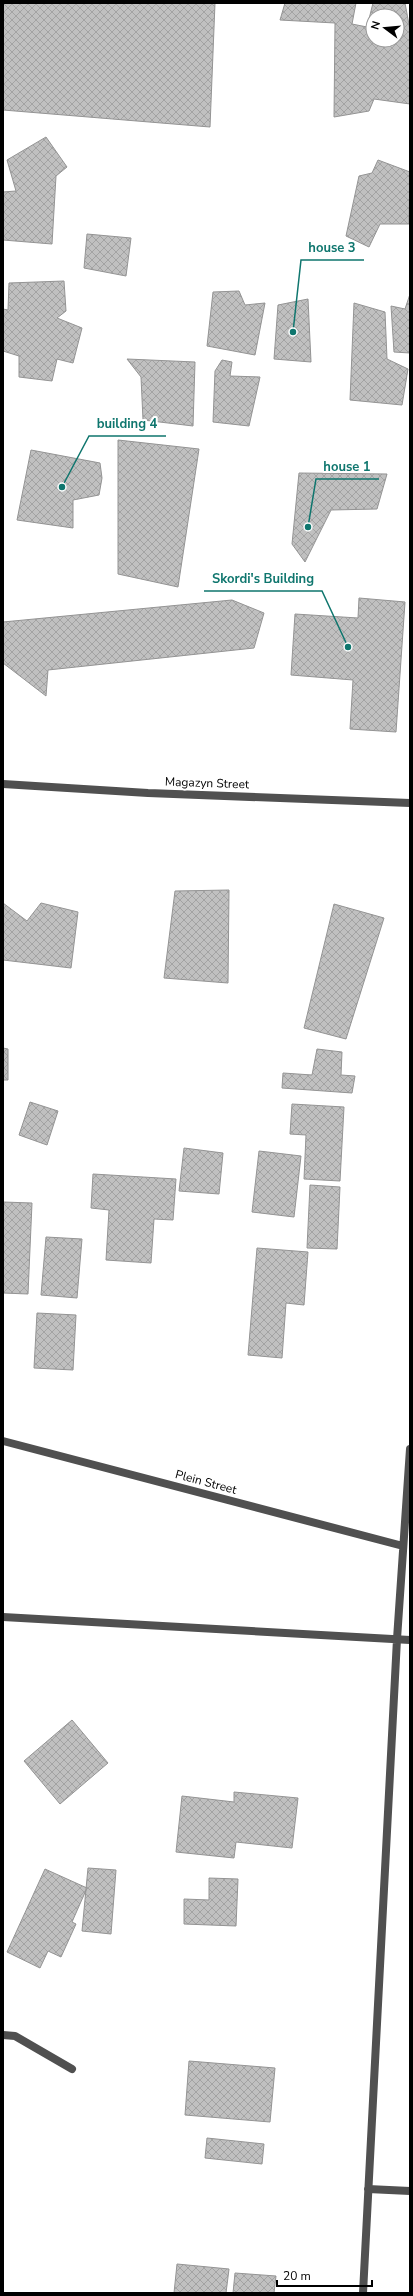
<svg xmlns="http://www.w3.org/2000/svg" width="413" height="2296" font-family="'Nunito Sans',sans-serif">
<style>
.building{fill:url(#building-cross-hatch);stroke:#949494;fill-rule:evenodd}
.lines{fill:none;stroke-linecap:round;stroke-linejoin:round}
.street{stroke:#505050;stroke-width:8}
.labels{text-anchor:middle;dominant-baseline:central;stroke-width:4;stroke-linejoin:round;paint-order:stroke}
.street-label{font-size:12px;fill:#000;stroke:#fff}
.leader{fill:none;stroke:#0f766e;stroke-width:1.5}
.callout-dot{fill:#0f766e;stroke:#fff;stroke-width:1.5}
.callout-label{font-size:13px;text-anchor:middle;font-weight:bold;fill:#0f766e;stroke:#fff;stroke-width:4;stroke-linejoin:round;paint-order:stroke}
</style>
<defs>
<pattern id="building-cross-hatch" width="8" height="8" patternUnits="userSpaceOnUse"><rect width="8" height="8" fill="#c0c0c0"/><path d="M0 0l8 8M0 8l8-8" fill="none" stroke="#a3a3a3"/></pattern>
</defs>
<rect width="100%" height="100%" fill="#fff"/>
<path class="building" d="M3 3H215L210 127 3 110Z
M285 3H356L352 24 367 27 373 3H405L410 30V104L374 99 369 111 334 117 335 23 280 20ZM373 16H397V40H373Z
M46 137 67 167 56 176 52 244 3 240V192L16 191 7 160Z
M378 160 410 172 409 224H380L369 247 346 236 359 176 372 173Z
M87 234 131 238 126 276 84 268Z
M64 281 66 311 57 318 82 328 73 363 57 359 52 381 19 377V356L3 351V309L8 310 9 283Z
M239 291 245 305 265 303 255 355 207 346 213 292Z
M410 294V353L394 352 391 306 405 309Z
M308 299 311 362 274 359 278 305Z
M354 303 385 312 387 359 408 369 402 405 350 400Z
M127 359 195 362 193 426 143 420 141 377Z
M222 360 232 362 230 376 260 377 249 426 213 422 215 371Z
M118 440 199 449 178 587 118 574Z
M31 450 100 463 102 478 99 495 73 500V528L17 520Z
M299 473 387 474 377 509 331 510 305 562 292 544Z
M359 598 405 602 396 732 350 729 353 680 291 675 295 614 358 618Z
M232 600 264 613 254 648 48 670 46 696 3 663V622Z
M229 890 228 983 164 978 175 891Z
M3 903 27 921 41 903 78 912 71 968 3 960Z
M334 904 384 918 346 1039 304 1028Z
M3 1048 8 1049V1080H3Z
M317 1049 342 1052 341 1075 355 1076 352 1093 282 1088 283 1073 312 1075Z
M30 1102 58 1111 47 1145 19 1135Z
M292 1104 344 1107 340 1181 304 1179 306 1135 290 1134Z
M184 1148 223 1153 219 1194 179 1191Z
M259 1151 301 1156 294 1217 252 1212Z
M93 1174 176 1179 173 1220 154 1219 151 1263 106 1260 109 1210 91 1208Z
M310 1185 340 1187 337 1249 307 1248Z
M3 1202 32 1203 28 1294 3 1293Z
M46 1237 82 1239 77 1298 41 1295Z
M257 1248 308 1252 304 1305 286 1303 282 1358 248 1355Z
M37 1313 76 1315 73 1370 34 1368Z
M72 1720 108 1763 60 1804 24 1761Z
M234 1792 298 1798 292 1848 236 1842 234 1858 176 1852 182 1796 234 1802Z
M88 1868 116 1870 111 1934 82 1931Z
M45 1869 87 1888 72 1922 76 1924 61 1957 48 1951 40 1968 7 1952Z
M209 1878 238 1879 236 1926 184 1924V1899L209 1900Z
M189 2061 275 2068 270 2122 185 2115Z
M207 2138 264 2144 262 2164 205 2158Z
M177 2264 229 2269 226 2293H174Z
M235 2273 276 2276 274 2293H233Z"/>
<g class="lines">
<path class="street" d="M3 784 148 793 410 803
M3 1441 403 1546
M3 1617 410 1640
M3 2035 15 2036 72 2069
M368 2189 410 2191
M363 2293 397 1639 410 1449"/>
</g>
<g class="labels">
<g class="street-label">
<text transform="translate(207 783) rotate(2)">Magazyn Street</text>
<text transform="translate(206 1482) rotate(15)">Plein Street</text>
</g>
</g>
<path class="leader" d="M293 332L301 260H364M62 487L89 436H166M308 527L316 479H379M348 647L322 591H204"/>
<g class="callout-dot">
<circle cx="293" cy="332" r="4"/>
<circle cx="62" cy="487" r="4"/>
<circle cx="308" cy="527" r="4"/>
<circle cx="348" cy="647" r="4"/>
</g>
<g class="callout-label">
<text x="332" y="252">house 3</text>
<text x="127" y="428">building 4</text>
<text x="347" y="471">house 1</text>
<text x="263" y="583">Skordi's Building</text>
</g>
<rect width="413" height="2296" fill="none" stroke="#000000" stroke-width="8"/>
<g transform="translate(385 28) rotate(286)"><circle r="19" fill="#ffffff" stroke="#999999"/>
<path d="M0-3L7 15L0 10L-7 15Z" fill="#000000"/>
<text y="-6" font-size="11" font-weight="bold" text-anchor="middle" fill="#000000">N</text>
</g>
<path d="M277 2280v6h95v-6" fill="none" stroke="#000000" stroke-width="2"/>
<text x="283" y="2280" font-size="12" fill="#000000" stroke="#ffffff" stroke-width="3" paint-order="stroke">20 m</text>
</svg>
